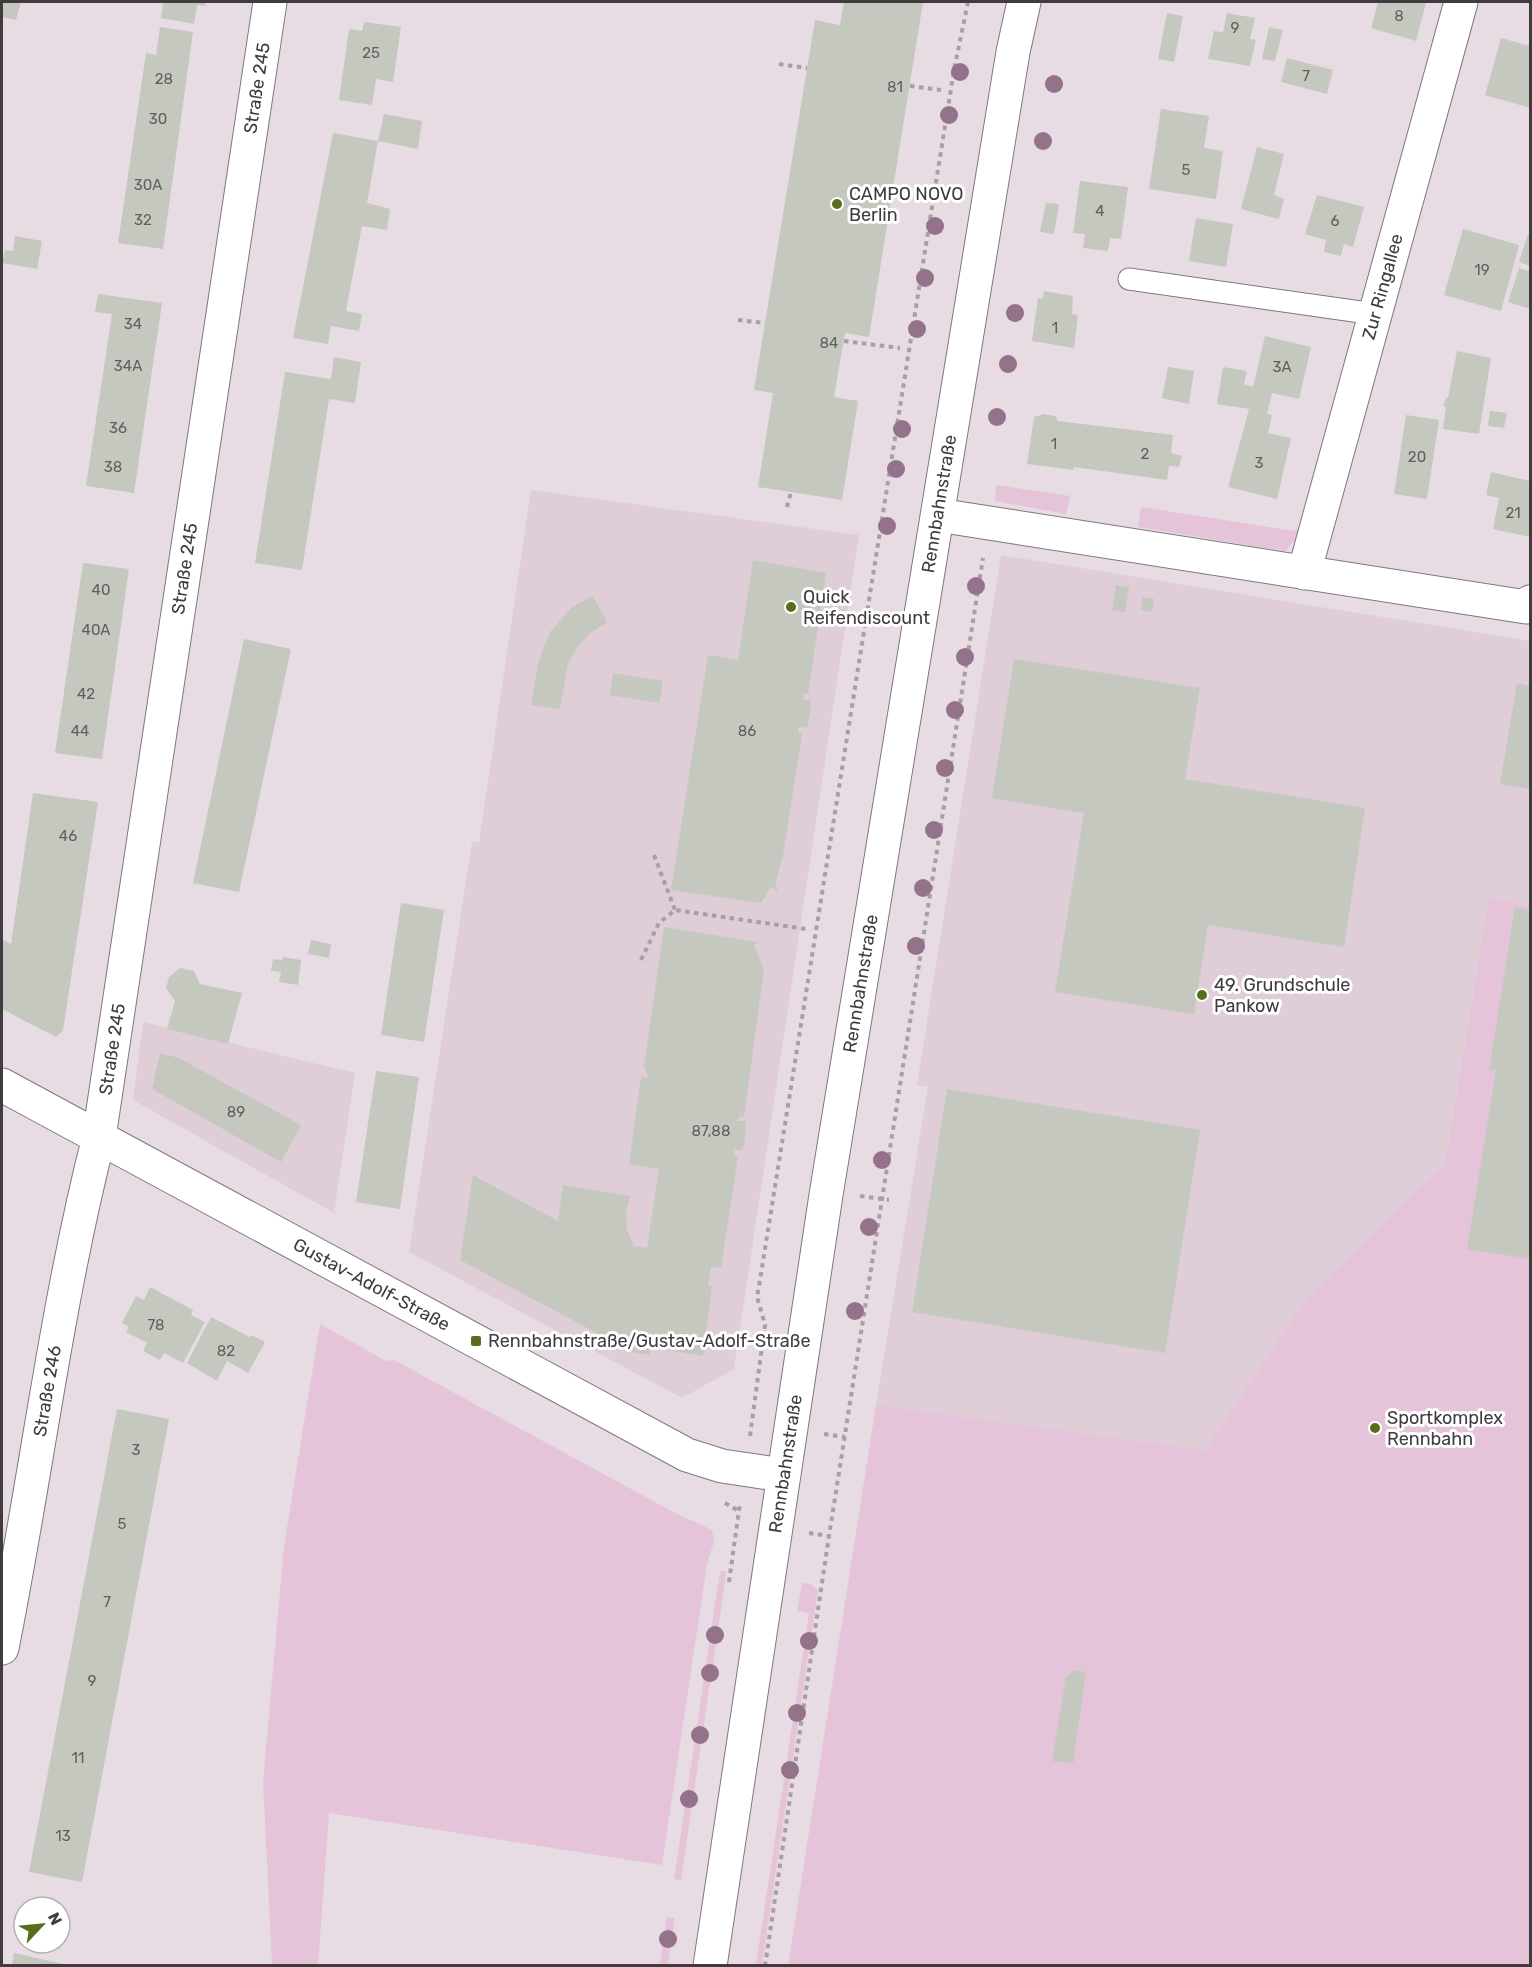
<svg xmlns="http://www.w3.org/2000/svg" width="1532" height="1967" font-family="Rubik,sans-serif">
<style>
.built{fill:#dfcdd8}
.green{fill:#e5c4d9}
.building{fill:#c5c8be}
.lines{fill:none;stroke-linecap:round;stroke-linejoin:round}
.service-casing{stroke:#80767c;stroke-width:23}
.minor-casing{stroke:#80767c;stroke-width:35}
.tertiary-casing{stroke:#80767c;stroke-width:35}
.secondary-casing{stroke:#80767c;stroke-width:35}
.path{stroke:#a79fa4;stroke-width:4;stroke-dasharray:4.5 4.5;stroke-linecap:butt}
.service{stroke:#fff;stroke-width:21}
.minor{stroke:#fff;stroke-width:33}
.tertiary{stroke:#fff;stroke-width:33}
.secondary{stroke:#fff;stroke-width:33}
.tree{fill:#94728a}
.poi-dot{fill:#596e1d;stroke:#fff;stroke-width:2}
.labels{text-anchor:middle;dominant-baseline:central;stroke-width:6;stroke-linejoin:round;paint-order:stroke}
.number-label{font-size:15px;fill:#605e5e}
.street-label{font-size:18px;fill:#3f3b3e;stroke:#fff}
.poi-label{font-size:18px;fill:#3f3b3e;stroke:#fff;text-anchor:start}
</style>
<rect width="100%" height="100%" fill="#e7dce3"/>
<path class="built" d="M531 490 859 535 734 1369 682 1398 409 1252 472 842H479Z
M1001 555 1530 641V905L1489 898 1445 1163 1307 1297 1205 1450 876 1405 928 1087 917 1085Z
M143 1022 355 1073 334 1213 133 1100Z"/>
<path class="green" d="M996 485 1070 496 1066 514 995 501Z
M1141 507 1294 531 1304 523 1303 531 1285 551 1138 527Z
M1489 898 1530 905V1965L788 1966 876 1405 1205 1450 1307 1297 1445 1163Z
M320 1324 386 1361 394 1360 675 1513 712 1530 714 1542 707 1564 662 1865 329 1813 318 1965H272L263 1782 284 1546Z
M720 1571H726L725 1582 681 1880 674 1879Z
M802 1583 811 1584 818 1590 762 1965H756L809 1613 797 1611Z
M667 1917 675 1918 668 1965H660Z"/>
<path class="building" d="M2 2H21L16 20 2 17Z
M163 2H206L205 6 197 5 194 24 161 18Z
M844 2H923L869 337 845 333 834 397 858 401 842 500 758 487 773 393 754 390 815 20 840 25Z
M1378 2 1426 3 1416 41 1371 28Z
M1167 13 1183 16 1174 62 1158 59Z
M1227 13 1255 18 1250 39 1256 40 1250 66 1208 59 1214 31 1223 32Z
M364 22 401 27 393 82 376 79 372 105 339 100 349 29 362 31Z
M160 27 193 32 163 249 118 243 146 53 156 55Z
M1269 27 1283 30 1275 61 1262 59Z
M1501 38 1530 46V108L1485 95Z
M1287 58 1333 70 1327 94 1281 82Z
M1161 109 1209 116 1204 148 1223 151 1216 199 1149 189Z
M384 114 422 121 418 149 378 141Z
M333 133 378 141 367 203 390 209 387 230 362 226 346 311 362 314 359 331 331 326 328 344 293 338Z
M1257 147 1284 154 1274 195 1284 199 1279 219 1241 209Z
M1080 181 1128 187 1121 239 1110 238 1108 251 1083 248 1085 234 1073 233Z
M1317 195 1364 207 1353 247 1344 244 1341 256 1324 252 1326 240 1305 234Z
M1046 203 1059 204 1054 234 1040 232Z
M1196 218 1233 224 1226 267 1189 261Z
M1463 229 1519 245 1501 311 1444 295Z
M1528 234H1530V266L1519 262Z
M15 236 42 241 37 269 2 263 5 250 13 251Z
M1519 268 1530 271V309L1508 302Z
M1044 291 1073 296 1072 314 1078 315 1074 348 1032 341 1038 298 1043 299Z
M98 294 162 303 134 493 86 486 112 314 95 312Z
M1265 336 1311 347 1299 399 1272 393 1267 414 1272 415 1268 433 1291 438 1277 499 1228 487 1249 409 1217 404 1223 367 1247 371 1244 384 1253 387Z
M1457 351 1491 358 1479 434 1443 429 1446 407 1443 406 1446 398H1448Z
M334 357 361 362 355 403 329 399 302 570 255 563 285 372 331 379Z
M1168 367 1194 371 1189 404 1162 398Z
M1490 411 1507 413 1504 428 1488 426Z
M1044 414 1055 416 1058 421 1173 435 1171 453 1182 456 1179 467 1169 466 1167 480 1074 467 1073 470 1027 464 1034 417Z
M1406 415 1439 420 1427 499 1394 494Z
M1491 472 1530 481V537L1493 529 1499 498 1486 495Z
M753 560 826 573 808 694 804 693 803 699 811 701 810 714 807 728 799 726 798 733 802 734 783 856 775 884 778 891 771 887 761 903 671 890 708 655 738 660Z
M83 563 129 569 102 759 55 753Z
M1116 585 1129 587 1125 612 1112 610Z
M593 596 607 622 589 634 577 648 568 664 560 709 531 705 539 660 550 632 572 607Z
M1143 597 1154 599 1152 612 1141 610Z
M244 639 291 649 239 892 193 883Z
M1014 659 1200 688 1185 779 1365 808 1344 947 1208 925 1194 1014 1055 992 1084 813 992 798Z
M613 673 663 681 659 703 610 695Z
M1517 683 1530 686V789L1500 784Z
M33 793 98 802 63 1030 56 1037 2 1009V939L11 944Z
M401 903 444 910 424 1042 381 1035Z
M1515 907 1530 910V1259L1467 1249 1496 1070H1489Z
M664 927 757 942V944H754L764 970 744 1117 740 1116 738 1121H746L745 1141 742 1150H734L735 1155 738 1156 721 1268 711 1267 708 1286 712 1287 703 1356 651 1347 649 1355 632 1352 460 1260 473 1175 558 1221 563 1185 630 1196 626 1212 627 1230 634 1246 647 1248 659 1169 629 1164 641 1077 649 1078 644 1067Z
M311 940 331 944 329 958 308 954Z
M283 957 301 960 298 985 279 982 281 972 271 971 273 959 282 960Z
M180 968 194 971 200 984 242 993 228 1044 167 1029 175 1001 166 988 169 977Z
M160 1053 179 1058 301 1125 281 1162 152 1089Z
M376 1071 419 1077 400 1209 356 1202Z
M947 1089 1200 1130 1165 1353 912 1312Z
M150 1287 193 1310 191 1315 205 1322 183 1363 164 1353 160 1360 143 1351 147 1343 126 1332 129 1327 122 1323 136 1296 144 1300Z
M211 1317 250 1337 251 1335 265 1342 248 1373 227 1361 217 1381 187 1363Z
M117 1409 169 1419 82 1882 29 1872Z
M1075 1670 1086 1672 1073 1763 1052 1761 1066 1677Z
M14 1953 67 1965V1966H12Z"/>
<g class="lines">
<defs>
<path id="service" d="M1129 279 1375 314"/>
<g id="minor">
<path d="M938 515 1526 607 1530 602"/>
<path id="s1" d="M1304 573 1461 2"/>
<path id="s2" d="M2 1648C36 1478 56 1305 99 1137L270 2"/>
</g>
<g id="tertiary">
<path id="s3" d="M2 1085 687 1455 722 1466 783 1475"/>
</g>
<g id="secondary">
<path id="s4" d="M710 1966 826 1195 1013 52 1024 2"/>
</g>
</defs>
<use href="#service" class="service-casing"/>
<use href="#minor" class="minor-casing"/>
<use href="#tertiary" class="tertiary-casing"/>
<use href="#secondary" class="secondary-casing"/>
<path class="path" d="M779 64 807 68
M910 86 941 90
M738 320 765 323
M844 341 900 348
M787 507 791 492
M654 855 675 910
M641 960 659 923 675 910 806 929
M860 1196 889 1200
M824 1434 845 1437
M750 1436 765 1325 757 1297 761 1274 954 70 968 2
M725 1503 739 1511
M809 1533 829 1536
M729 1582 740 1503
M765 1966 829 1536 983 558"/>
<use href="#service" class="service"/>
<use href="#minor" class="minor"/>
<use href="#tertiary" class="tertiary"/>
<use href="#secondary" class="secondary"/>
</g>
<g class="tree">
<circle cx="960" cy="72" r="9"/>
<circle cx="1054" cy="84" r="9"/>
<circle cx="949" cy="115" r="9"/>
<circle cx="1043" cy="141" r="9"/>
<circle cx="935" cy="226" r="9"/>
<circle cx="925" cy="278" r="9"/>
<circle cx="1015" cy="313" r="9"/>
<circle cx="917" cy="329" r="9"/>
<circle cx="1008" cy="364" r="9"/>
<circle cx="997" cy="417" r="9"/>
<circle cx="902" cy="429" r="9"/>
<circle cx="896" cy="469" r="9"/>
<circle cx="887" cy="526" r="9"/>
<circle cx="976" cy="586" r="9"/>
<circle cx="965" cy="657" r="9"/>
<circle cx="955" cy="710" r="9"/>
<circle cx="945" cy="768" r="9"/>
<circle cx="934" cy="830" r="9"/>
<circle cx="923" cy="888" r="9"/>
<circle cx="916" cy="946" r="9"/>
<circle cx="882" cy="1160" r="9"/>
<circle cx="869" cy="1227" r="9"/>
<circle cx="855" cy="1311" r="9"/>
<circle cx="715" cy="1635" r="9"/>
<circle cx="809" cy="1641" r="9"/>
<circle cx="710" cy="1673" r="9"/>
<circle cx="797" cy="1713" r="9"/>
<circle cx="700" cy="1735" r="9"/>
<circle cx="790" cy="1770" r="9"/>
<circle cx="689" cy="1799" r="9"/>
<circle cx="668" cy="1939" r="9"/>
</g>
<g class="poi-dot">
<circle cx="837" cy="204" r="6"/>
<circle cx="791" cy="607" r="6"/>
<circle cx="1202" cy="995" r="6"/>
<rect x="470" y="1335" width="12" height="12" rx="3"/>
<circle cx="1375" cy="1428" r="6"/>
</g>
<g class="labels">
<g class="number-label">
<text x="1399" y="16">8</text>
<text x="1235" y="28">9</text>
<text x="371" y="53">25</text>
<text x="1306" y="76">7</text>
<text x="164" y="79">28</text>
<text x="895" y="87">81</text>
<text x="158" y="119">30</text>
<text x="1186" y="170">5</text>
<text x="148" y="185">30A</text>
<text x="1100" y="211">4</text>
<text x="143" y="220">32</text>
<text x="1335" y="221">6</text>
<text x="1482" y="270">19</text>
<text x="133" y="324">34</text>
<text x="1055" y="328">1</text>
<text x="829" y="343">84</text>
<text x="128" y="366">34A</text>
<text x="1282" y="367">3A</text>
<text x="118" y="428">36</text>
<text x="1054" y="444">1</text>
<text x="1145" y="454">2</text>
<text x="1417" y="457">20</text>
<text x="1259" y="463">3</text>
<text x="113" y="467">38</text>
<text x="1513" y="513">21</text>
<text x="101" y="590">40</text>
<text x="96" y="630">40A</text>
<text x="86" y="694">42</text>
<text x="80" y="731">44</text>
<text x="747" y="731">86</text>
<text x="68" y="836">46</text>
<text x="236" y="1112">89</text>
<text x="711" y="1131">87,88</text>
<text x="156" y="1325">78</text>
<text x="226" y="1351">82</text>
<text x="136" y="1450">3</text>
<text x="122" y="1524">5</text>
<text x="107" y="1602">7</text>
<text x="92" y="1681">9</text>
<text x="78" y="1758">11</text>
<text x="63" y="1836">13</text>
</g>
<g class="street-label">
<text stroke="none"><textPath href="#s2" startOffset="1581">Straße 245</textPath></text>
<text stroke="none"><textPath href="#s1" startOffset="297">Zur Ringallee</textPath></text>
<text stroke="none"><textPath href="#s4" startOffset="1480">Rennbahnstraße</textPath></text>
<text stroke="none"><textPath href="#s2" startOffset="1095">Straße 245</textPath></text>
<text stroke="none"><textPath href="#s4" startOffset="994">Rennbahnstraße</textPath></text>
<text stroke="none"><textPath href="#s2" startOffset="609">Straße 245</textPath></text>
<text stroke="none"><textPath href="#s3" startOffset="420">Gustav-Adolf-Straße</textPath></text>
<text stroke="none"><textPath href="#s2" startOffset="261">Straße 246</textPath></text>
<text stroke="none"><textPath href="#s4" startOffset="508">Rennbahnstraße</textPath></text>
</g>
<g class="poi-label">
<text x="849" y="194">CAMPO NOVO<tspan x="849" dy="21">Berlin</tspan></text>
<text x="803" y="597">Quick<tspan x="803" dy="21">Reifendiscount</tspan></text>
<text x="1214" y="985">49. Grundschule<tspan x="1214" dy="21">Pankow</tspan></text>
<text x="488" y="1341">Rennbahnstraße/Gustav-Adolf-Straße</text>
<text x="1387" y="1418">Sportkomplex<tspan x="1387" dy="21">Rennbahn</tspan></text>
</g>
</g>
<rect width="1532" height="1967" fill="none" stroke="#3f3b3e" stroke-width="6"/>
<g transform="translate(42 1925) rotate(64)"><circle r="28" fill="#ffffff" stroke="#b2b1b2" stroke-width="1.5"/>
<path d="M0-4.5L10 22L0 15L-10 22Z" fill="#596e1d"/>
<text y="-9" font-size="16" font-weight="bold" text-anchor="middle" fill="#3f3b3e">N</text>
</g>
</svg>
